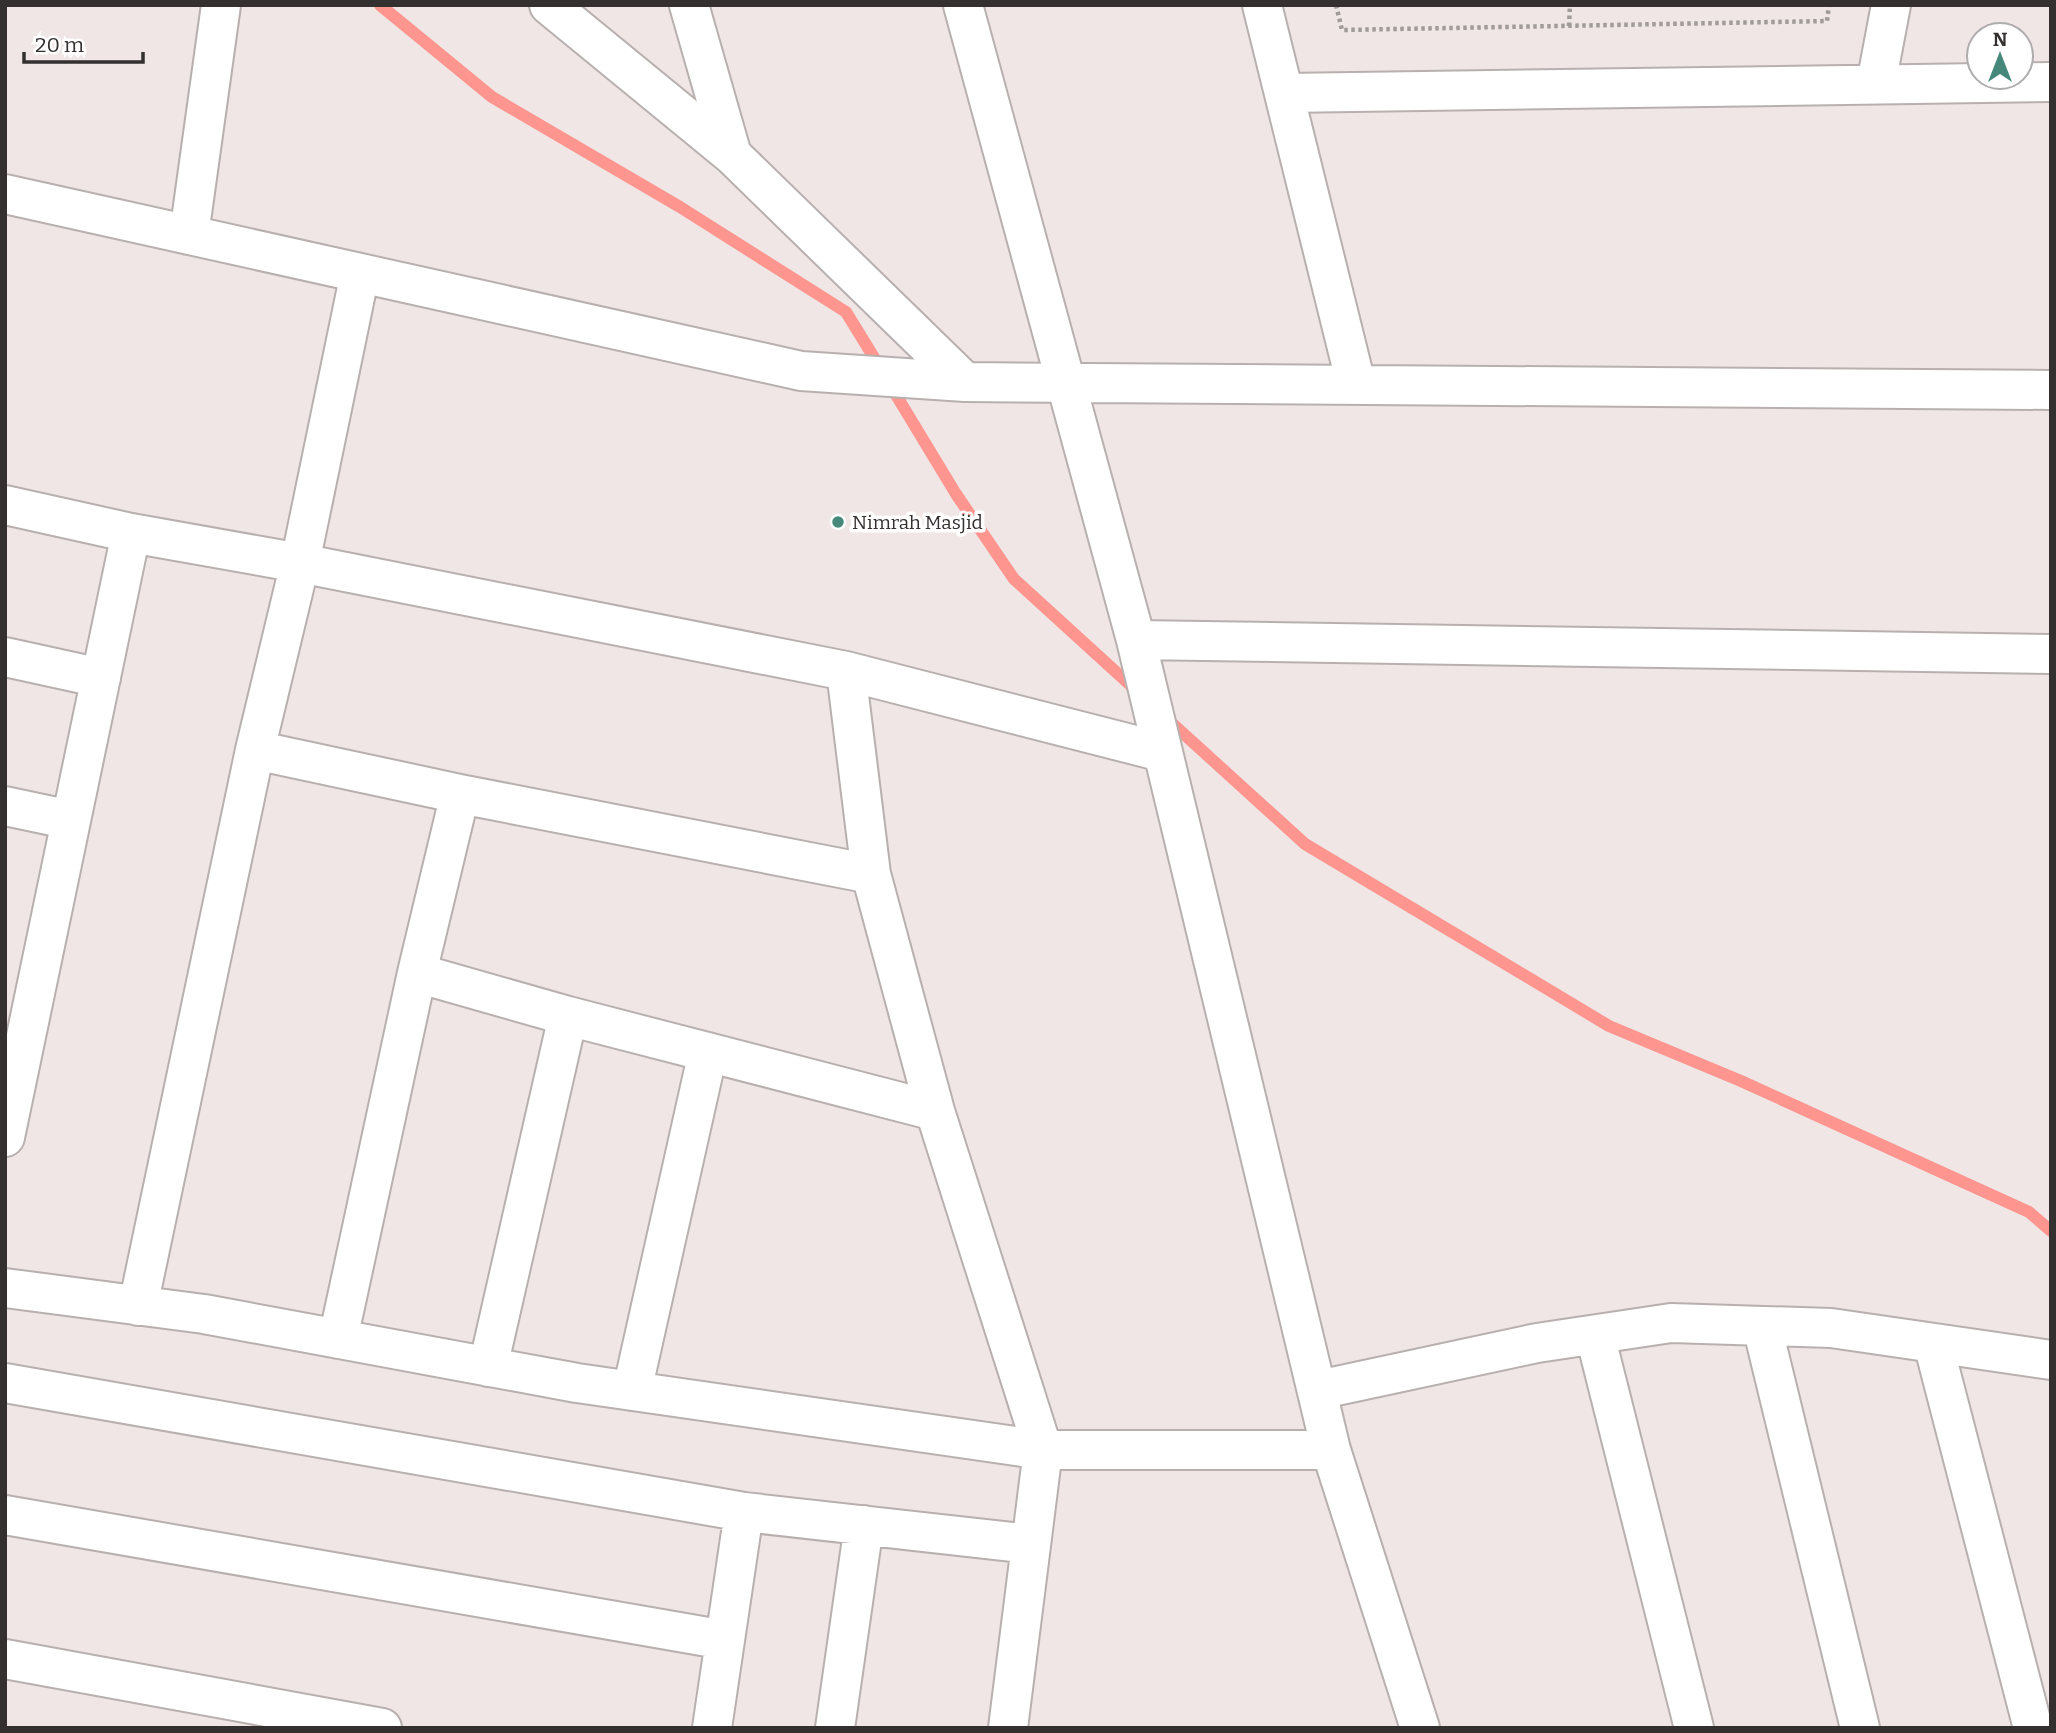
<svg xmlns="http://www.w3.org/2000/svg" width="2056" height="1733" font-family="Bitter,serif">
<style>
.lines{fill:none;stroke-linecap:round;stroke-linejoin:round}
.stream{stroke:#fe968f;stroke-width:12}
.minor-casing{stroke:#b8b0af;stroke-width:42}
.path{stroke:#a19a9a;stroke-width:4.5;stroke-dasharray:3.5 3.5;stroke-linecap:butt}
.minor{stroke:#fff;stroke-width:38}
.poi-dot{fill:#46887a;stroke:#fff;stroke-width:2.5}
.labels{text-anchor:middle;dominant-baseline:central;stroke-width:7;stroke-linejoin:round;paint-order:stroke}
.poi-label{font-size:19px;fill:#343030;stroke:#fff;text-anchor:start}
</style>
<rect width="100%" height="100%" fill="#efe6e5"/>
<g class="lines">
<path class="stream" d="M380 5 492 97 680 207 846 312 881 369
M890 385 956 494 1014 579 1138 692
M1164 716 1305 844 1609 1026 1741 1081 2029 1212 2051 1231"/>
<defs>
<path id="minor" d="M549 5 732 155 965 382
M689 5 732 155
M963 5 1136 640 1331 1450 1420 1728
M1262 5 1356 384
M1876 84 1891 5
M1284 93 2051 82
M5 194 801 371 965 382 2051 390
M189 235 221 5
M5 505 131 533 300 563 846 671 1162 752
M1136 640 2051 654
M5 657 101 678
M846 671 871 874 935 1111 1043 1450 1008 1728
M255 750 460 794 871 874
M460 794 417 973 568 1016 935 1111
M5 806 71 820
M5 1137 131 533
M5 1288 204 1314 577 1383 1043 1450H1331
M138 1306 255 750 300 563 360 273
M1762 1326 1860 1728
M1595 1335 1694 1728
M338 1339 417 973
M1933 1343 2033 1728
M488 1367 568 1016
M5 1383 744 1512 1031 1544
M1318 1390 1537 1343 1671 1323 1831 1328 2051 1360
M632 1391 708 1052
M5 1515 725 1640
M5 1659 382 1728
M712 1728 744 1512
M835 1728 864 1525"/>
</defs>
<use href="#minor" class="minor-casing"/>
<path class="path" d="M1336 5 1342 30 1827 21 1829 5
M1569 26 1570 5"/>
<use href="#minor" class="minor"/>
</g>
<circle class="poi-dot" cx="838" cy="522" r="7"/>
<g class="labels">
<g class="poi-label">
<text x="852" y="522">Nimrah Masjid</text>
</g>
</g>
<rect width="2056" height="1733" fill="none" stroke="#343030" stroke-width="14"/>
<g transform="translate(2000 56)"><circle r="33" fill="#ffffff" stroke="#aeacac" stroke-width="2"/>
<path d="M0-5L12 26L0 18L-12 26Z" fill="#46887a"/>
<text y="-10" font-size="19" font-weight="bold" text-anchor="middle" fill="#343030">N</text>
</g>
<path d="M24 52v10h119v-10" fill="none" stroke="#343030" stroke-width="3.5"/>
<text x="35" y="52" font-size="21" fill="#343030" stroke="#ffffff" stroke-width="5" paint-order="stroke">20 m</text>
</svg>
